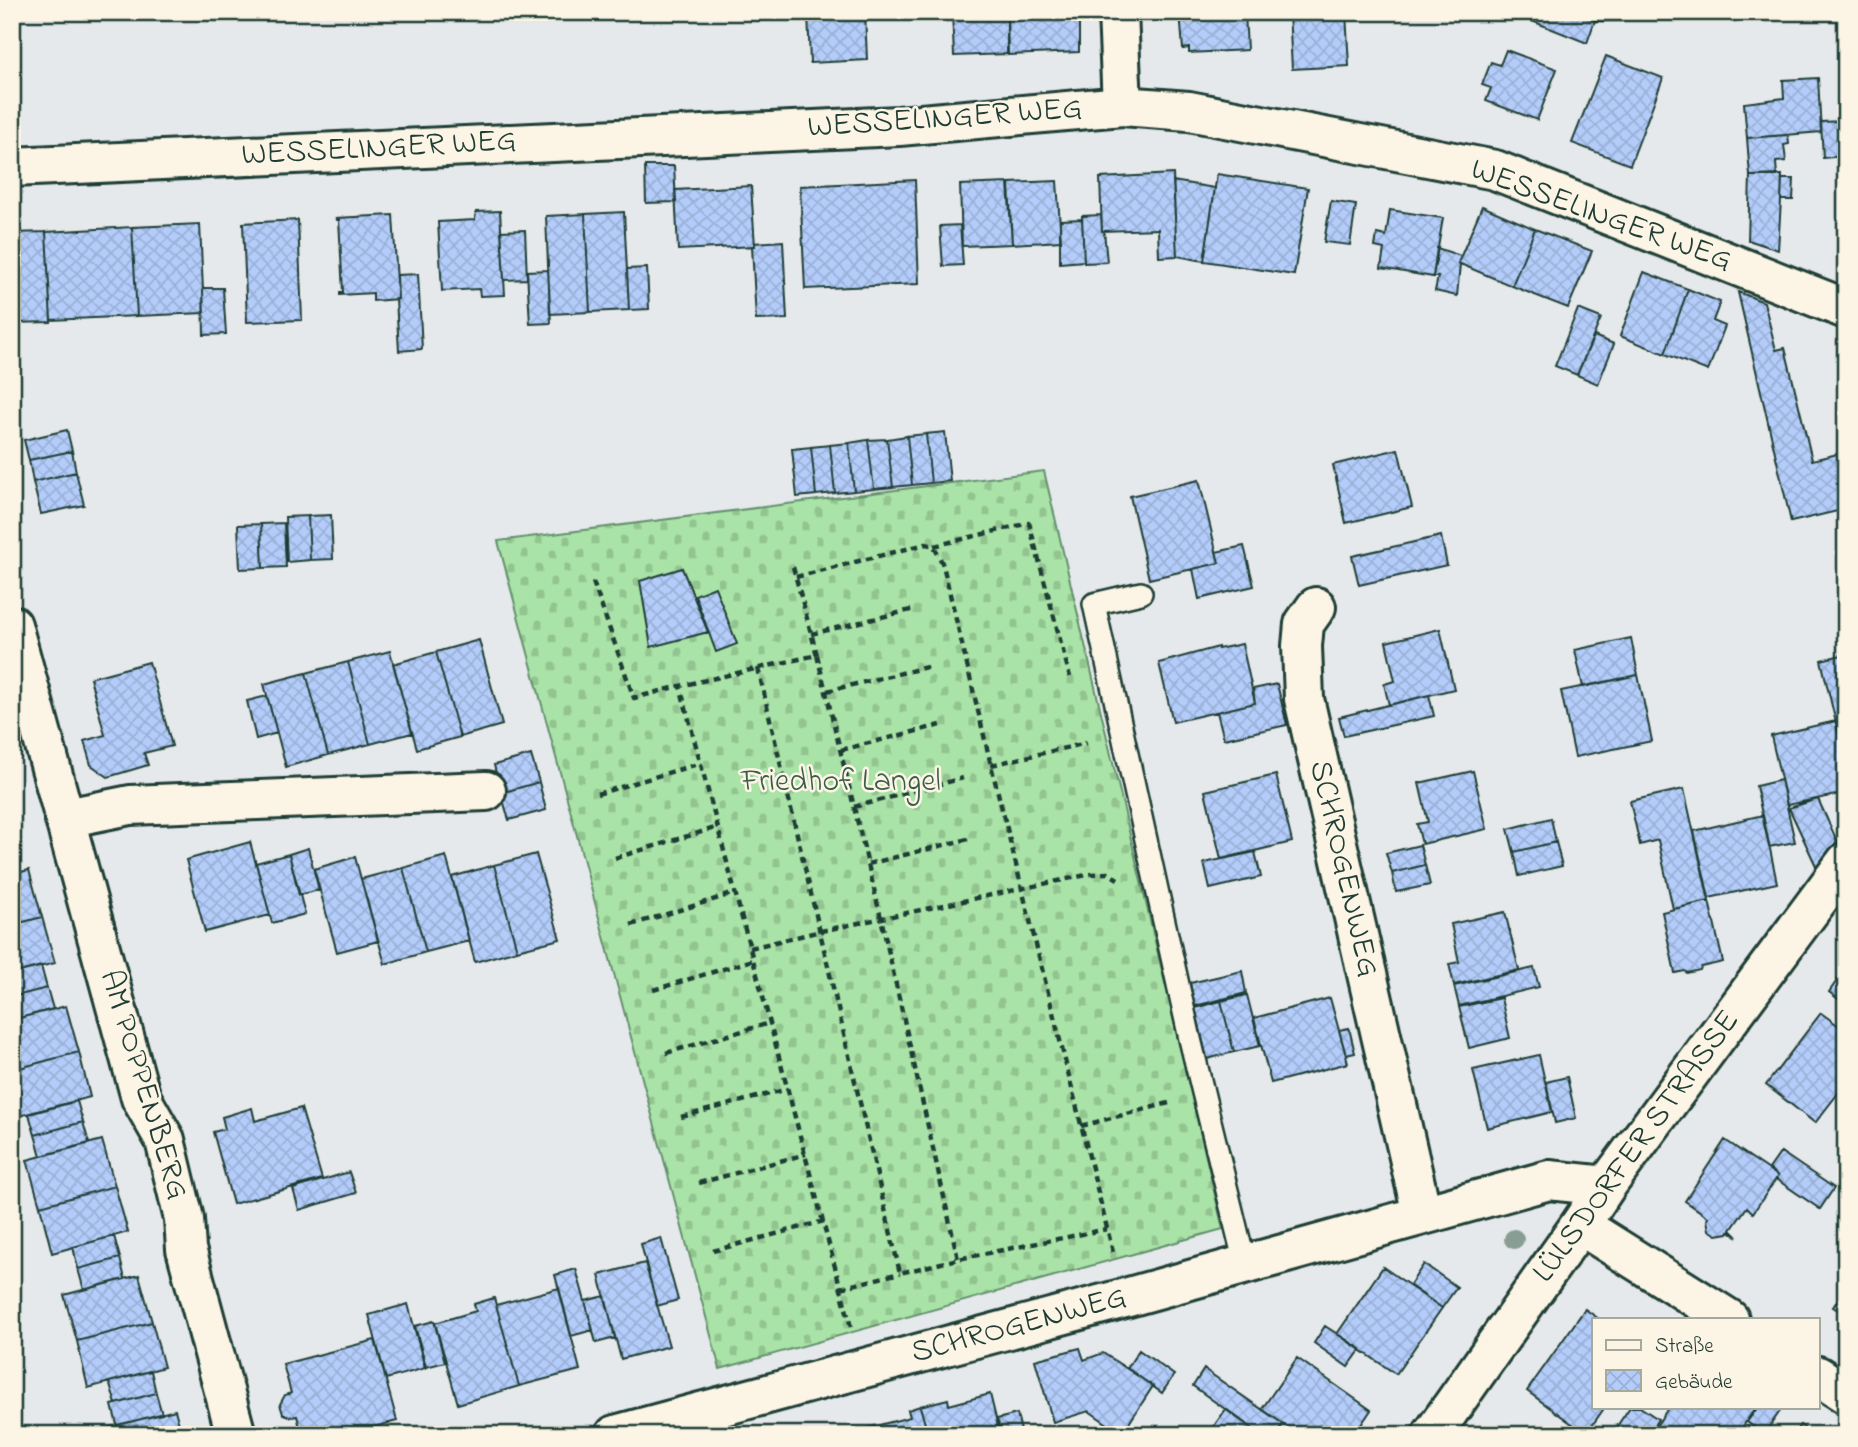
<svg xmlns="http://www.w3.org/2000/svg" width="1858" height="1447" font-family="'Indie Flower',sans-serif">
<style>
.cemetery{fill:url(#cemetery-stones);stroke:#64906e;stroke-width:2}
.building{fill:url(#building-cross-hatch);stroke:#1f3d34;stroke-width:2}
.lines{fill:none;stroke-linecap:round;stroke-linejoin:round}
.service-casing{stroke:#1f3d34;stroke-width:26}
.minor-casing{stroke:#1f3d34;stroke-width:44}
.path{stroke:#1f3d34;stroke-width:4.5;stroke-dasharray:7 5;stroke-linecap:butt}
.service{stroke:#fcf5e5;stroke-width:21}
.minor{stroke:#fcf5e5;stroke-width:38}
.tree{fill:#889d93}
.labels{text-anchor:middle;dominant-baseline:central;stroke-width:5;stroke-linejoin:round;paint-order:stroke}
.street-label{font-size:32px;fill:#1f3d34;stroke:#fcf5e5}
.park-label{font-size:32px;fill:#3b5e4b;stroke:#fcf5e5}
</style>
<defs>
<pattern id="cemetery-stones" width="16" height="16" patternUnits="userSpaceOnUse" patternTransform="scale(1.75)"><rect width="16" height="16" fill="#aae3a7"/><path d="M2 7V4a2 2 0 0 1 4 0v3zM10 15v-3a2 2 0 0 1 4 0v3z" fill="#92c490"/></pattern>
<pattern id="building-cross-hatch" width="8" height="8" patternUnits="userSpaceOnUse" patternTransform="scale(1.75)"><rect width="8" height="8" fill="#b4ccfa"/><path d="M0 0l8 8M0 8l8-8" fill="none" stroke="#9ab0d7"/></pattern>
</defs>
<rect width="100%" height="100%" fill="#e6e9eb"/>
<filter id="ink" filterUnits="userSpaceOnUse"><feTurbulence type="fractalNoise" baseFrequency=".0143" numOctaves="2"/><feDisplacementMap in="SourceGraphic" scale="14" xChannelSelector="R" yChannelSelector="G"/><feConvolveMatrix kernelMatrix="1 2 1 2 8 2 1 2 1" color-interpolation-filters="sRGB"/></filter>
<g filter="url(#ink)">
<path class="cemetery" d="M1044 471 1223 1229 720 1369 498 541Z"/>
<path class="building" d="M808 12H865L867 60 810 63Z
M952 12H1007V54L954 56Z
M1007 12H1079V52L1008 55Z
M1180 12H1245L1247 50 1189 53V48L1183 49Z
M1289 12H1346L1349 66 1292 69Z
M1575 12 1595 20 1587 43 1512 13Z
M1595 12H1621V21H1596Z
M1506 50 1557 69 1537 120 1486 101 1491 88 1482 85 1491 62 1500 65Z
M1606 56 1663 78 1630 165 1572 143Z
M1818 78 1821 132 1747 138 1744 103 1784 98 1783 80Z
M1843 121 1845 156 1823 158 1821 122Z
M1788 135 1789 144 1784 145 1786 161 1776 162 1777 176H1750L1747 138Z
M645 166H674L676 202 646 203Z
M1173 174 1177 256 1159 257 1158 229 1102 231 1100 178Z
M1217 174 1308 188 1294 275 1204 261Z
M1782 175 1781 200 1778 250 1748 240 1750 176Z
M1782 179H1794L1793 200H1781Z
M915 180 919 284 805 289 800 186Z
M1057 181 1061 241 1012 244 1009 183Z
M1173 181 1215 188 1204 261 1177 256Z
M1008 183 1012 244 962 246 960 185Z
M751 186 755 246 678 250 675 190Z
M1331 201 1356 205 1350 245 1324 242Z
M1482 206 1535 229 1512 286 1458 263Z
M1390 210 1443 218 1433 277 1381 268 1384 249 1375 247 1377 234 1386 236Z
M500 211 505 295 480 296 479 289 442 291 438 222 475 220 476 212Z
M624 212 629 310 590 312 585 214Z
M585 214 590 312 550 314 546 216Z
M393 215 398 299 373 301V293L340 295V292H343L339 220H337L336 218Z
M1101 215 1102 231H1104L1107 262 1084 263 1082 216Z
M1082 219 1084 261 1060 263V220Z
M298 220 302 320 247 322 243 223Z
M200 224 204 313 137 316 132 227Z
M960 225 963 265 943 266 940 226Z
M132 227 137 316 51 320 46 232Z
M1535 229 1592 251 1568 308 1512 286Z
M525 230 527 279 504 280 501 231Z
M46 232 51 322 12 323V233Z
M783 241 787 319 756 320 752 246H755L754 243Z
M1437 248 1461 256 1458 263 1460 264 1457 296 1435 291 1438 277H1433Z
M647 268 649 309 629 310 627 269Z
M548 270 551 323 530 324 527 271Z
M1644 272 1688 289 1665 354 1620 336Z
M418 274 422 349 399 351 396 299H398L397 275Z
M203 288H223L226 334 204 335Z
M1688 289 1720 302 1713 321 1725 326 1708 371 1665 354Z
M1738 292 1764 302 1776 350 1785 348 1812 460 1842 453 1846 469V509L1791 522Z
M1578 309 1601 318 1577 375 1555 366Z
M1594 336 1614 344 1598 384 1577 375Z
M67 430 72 451 29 460 24 440Z
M945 432 950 481 931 483 926 434Z
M926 434 931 483 912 485 907 436Z
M907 436 912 485 893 487 887 439Z
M887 439 893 487 874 489 868 440Z
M868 440 874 489 854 491 849 443Z
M849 443 854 491 835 493 830 445Z
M830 445 835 493 816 495 811 447Z
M811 447 816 495 797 497 792 449Z
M1398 449 1412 507 1346 523 1333 465Z
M72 451 76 472 33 482 29 460Z
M76 472 84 505 41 514 33 482Z
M1199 480 1219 563 1149 579 1130 496Z
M331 515 333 559 310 560 308 516Z
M308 516 310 560 287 562 285 517Z
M284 523 286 567 263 568 261 524Z
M261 524 263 568 240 569 238 525Z
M1441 536 1447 565 1359 585 1352 556Z
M1244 546 1254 586 1199 599 1193 569 1219 563 1216 552Z
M682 568 708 632 651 647 640 581Z
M715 587 737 644 716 652 695 595Z
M1440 629 1454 689 1389 705 1384 684 1395 681 1386 642Z
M1631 638 1638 675 1583 687 1575 650Z
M479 640 502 725 460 737 436 652Z
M1242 644 1255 703 1173 722 1159 663 1218 647V649Z
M390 651 412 733 370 744 348 662Z
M436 652 460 737 417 749 393 664Z
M1846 654V765L1821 660Z
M149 662 172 746 144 753 148 765 108 777 91 765 84 741 105 735 90 678Z
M348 662 370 744 328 755 306 673Z
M306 673 328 755 286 767 264 684Z
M1638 675 1652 741 1575 757 1561 691Z
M1277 684 1287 725 1224 739 1217 712 1255 703 1253 689Z
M1429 695 1434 716 1344 736 1339 717Z
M267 696 277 733 256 739 247 701Z
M1836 721 1846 765V793L1787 805 1771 736Z
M531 755 539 782 501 793 494 765Z
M1473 771 1487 829 1422 844 1417 824 1428 822 1419 783Z
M1276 775 1292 842 1221 859 1205 791Z
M1781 780 1795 842 1769 847 1756 786Z
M539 782 546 810 509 820 501 793Z
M1684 789 1709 901 1673 909 1658 840 1640 845 1630 801Z
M1818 799 1837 841 1817 868 1789 808Z
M12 809 17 828 12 829Z
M1763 815 1777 883 1709 898 1694 831Z
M1551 818 1556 842 1514 852 1508 829Z
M250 842 270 915 205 932 186 860Z
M1556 842 1562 866 1519 876 1514 852Z
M1420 845 1425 865 1392 873 1386 853Z
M308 848 319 890 299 895 289 854Z
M1255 852 1261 877 1210 889 1204 863Z
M289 854 305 914 272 923 256 863Z
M536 854 560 939 517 950 494 865Z
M446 856 469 941 426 952 403 868Z
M355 857 378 941 337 952 314 869Z
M494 865 517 950 475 962 452 877Z
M1425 865 1430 885 1396 892 1392 873Z
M403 868 426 952 385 964 361 879Z
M29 870 42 917 12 925V874Z
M1709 901 1723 962 1701 967 1700 970 1687 973 1685 971 1675 973 1662 912Z
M1505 912 1519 970 1454 985 1449 964 1459 962 1451 924Z
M42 917 55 963 12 974V925Z
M41 966 47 988 12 997V974Z
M1534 968 1539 987 1459 1006 1454 986Z
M1242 971 1246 993 1195 1006 1190 983Z
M1841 975 1846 979V1005L1829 992Z
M47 988 53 1009 12 1020V997Z
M1247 995 1260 1046 1234 1052 1221 1001Z
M1330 998 1348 1063 1271 1083 1254 1018Z
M1501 998 1510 1038 1469 1048 1459 1007Z
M1221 1001 1234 1052 1207 1059 1195 1008Z
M66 1006 79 1052 12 1070V1020Z
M1821 1013 1846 1031V1083L1815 1123 1766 1085Z
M1349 1028 1355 1053 1346 1055 1339 1030Z
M79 1052 90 1097 15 1117 12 1107V1070Z
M1539 1055 1552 1112 1487 1128 1473 1070Z
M1567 1077 1576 1118 1555 1123 1546 1082Z
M77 1101 83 1122 35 1135 29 1114Z
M252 1108 255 1121 301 1108 322 1179 233 1204 213 1132 225 1129 222 1117Z
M83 1122 89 1143 41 1156 35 1135Z
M102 1140 115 1186 40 1206 27 1160Z
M1725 1140 1778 1176 1753 1213 1747 1207 1731 1230 1738 1237 1729 1231 1728 1233 1717 1235 1709 1230 1707 1220 1708 1217 1685 1201Z
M1781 1152 1834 1188 1820 1209 1776 1179 1778 1176 1769 1169Z
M349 1172 356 1193 299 1210 293 1189Z
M115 1186 128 1232 52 1253 40 1206Z
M114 1236 120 1258 78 1269 73 1247Z
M661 1238 678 1300 657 1306 641 1244Z
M120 1258 125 1279 84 1290 78 1269Z
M645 1263 669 1346 621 1359 599 1275Z
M1424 1264 1457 1287 1442 1308 1409 1286Z
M1383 1267 1442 1308 1396 1374 1337 1334Z
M576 1269 593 1330 571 1336 555 1275Z
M139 1275 152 1322 77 1341 64 1295Z
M1846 1287V1315L1833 1307Z
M559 1288 580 1370 519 1386 496 1305Z
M605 1296 615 1338 596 1343 585 1301Z
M494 1298 519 1386 458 1404 435 1323 476 1311 474 1304Z
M408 1304 425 1368 386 1379 369 1315Z
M1585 1309 1599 1319H1594V1407H1605L1586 1434 1527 1391Z
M434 1321 445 1362 426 1367 415 1326Z
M152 1322 164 1367 88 1388 77 1341Z
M1325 1326 1361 1349 1348 1367 1314 1343Z
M375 1340 397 1421 355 1432 353 1427 323 1435H302L297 1416 292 1417 283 1414 280 1404 285 1395 291 1393 283 1364Z
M1080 1348 1084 1360 1103 1353 1153 1386 1122 1434 1089 1411 1053 1422 1035 1360Z
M1139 1350 1174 1375 1162 1393 1127 1368Z
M1297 1358 1371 1410 1354 1435H1299L1262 1409Z
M1204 1369 1283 1424 1276 1435H1261L1193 1386Z
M151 1371 156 1393 116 1404 109 1382Z
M156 1393 162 1414 117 1425 112 1405Z
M990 1394 1000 1435H928L920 1406 948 1399 949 1405Z
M920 1406 928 1435H857L856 1431 910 1417 908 1410Z
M1630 1407H1640L1658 1419 1648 1435H1611Z
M1669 1407H1756L1737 1435H1650Z
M1758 1407H1783L1764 1434 1747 1422Z
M1226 1409 1261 1435H1227L1214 1426Z
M175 1410 182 1435H101L100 1430Z
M1017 1414 1022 1435H1002L997 1419Z
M1800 1425 1814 1435H1793Z
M1493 1428 1502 1435H1488Z"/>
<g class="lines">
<defs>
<path id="service" d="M1141 593 1094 604 1190 1039 1245 1264"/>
<path id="minor" d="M1118 12 1122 106
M12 167 899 126 1122 106 1189 111 1495 170 1846 309
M1316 607 1304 624 1302 646 1304 699 1422 1214
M12 625 141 1098 165 1140 184 1219 186 1249 236 1435
M66 818 130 805 486 791
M1580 1225 1729 1319
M1818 1376 1846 1394
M615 1435 1125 1298 1549 1180 1606 1186
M1432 1435 1580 1225 1606 1186 1846 862"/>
</defs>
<use href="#service" class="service-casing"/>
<use href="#minor" class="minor-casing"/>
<path class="path" d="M934 546 1029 523 1070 677
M793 567 817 655
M796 577 926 544 934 546 943 565 991 765 1114 1256
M593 582 634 698 680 686
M811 634 915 609
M758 668 900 1273 958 1259 1107 1229
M827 691 931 666
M841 750 945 724
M991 765 1087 743
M597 794 701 763
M854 807 963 778
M615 858 718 827
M868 864 968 839
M631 925 735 893
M750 948 821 931 1091 874 1108 873 1118 879
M653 990 753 960
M666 1053 770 1023
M681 1117 788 1089
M1081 1126 1169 1103
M699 1183 806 1154
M713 1251 824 1221
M841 1288 900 1273
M851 1327 680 686 817 655 881 918 958 1259"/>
<use href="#service" class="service"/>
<use href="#minor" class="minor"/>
</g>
<circle class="tree" cx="1514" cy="1239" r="10"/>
</g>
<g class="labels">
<g class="street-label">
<text transform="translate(945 119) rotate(-4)">WESSELINGER WEG</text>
<text transform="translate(379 149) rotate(-3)">WESSELINGER WEG</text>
<text transform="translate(1601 216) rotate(20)">WESSELINGER WEG</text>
<text transform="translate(1343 869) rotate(77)">SCHROGENWEG</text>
<text transform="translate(143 1085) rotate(73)">AM POPPENBERG</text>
<text transform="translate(1637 1147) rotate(-54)">LÜLSDORFER STRASSE</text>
<text transform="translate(1019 1326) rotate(-15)">SCHROGENWEG</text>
</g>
<g class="park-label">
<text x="841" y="782">Friedhof Langel</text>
</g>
</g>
<rect width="1858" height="1447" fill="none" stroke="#fcf5e5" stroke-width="42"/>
<rect x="21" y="21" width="1816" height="1405" fill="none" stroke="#1f3d34" stroke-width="2.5" filter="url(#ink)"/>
<rect x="1592" y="1318" width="228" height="91" fill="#fcf5e5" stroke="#a4ab9e" stroke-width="2"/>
<rect x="1606" y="1340" width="35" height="10" fill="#fcf5e5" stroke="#a4ab9e" stroke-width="2"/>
<text x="1655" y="1352" font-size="21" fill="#1f3d34">Straße</text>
<rect x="1606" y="1370" width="35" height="21" fill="url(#building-cross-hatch)" stroke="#a4ab9e" stroke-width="2"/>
<text x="1655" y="1388" font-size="21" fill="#1f3d34">Gebäude</text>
</svg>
